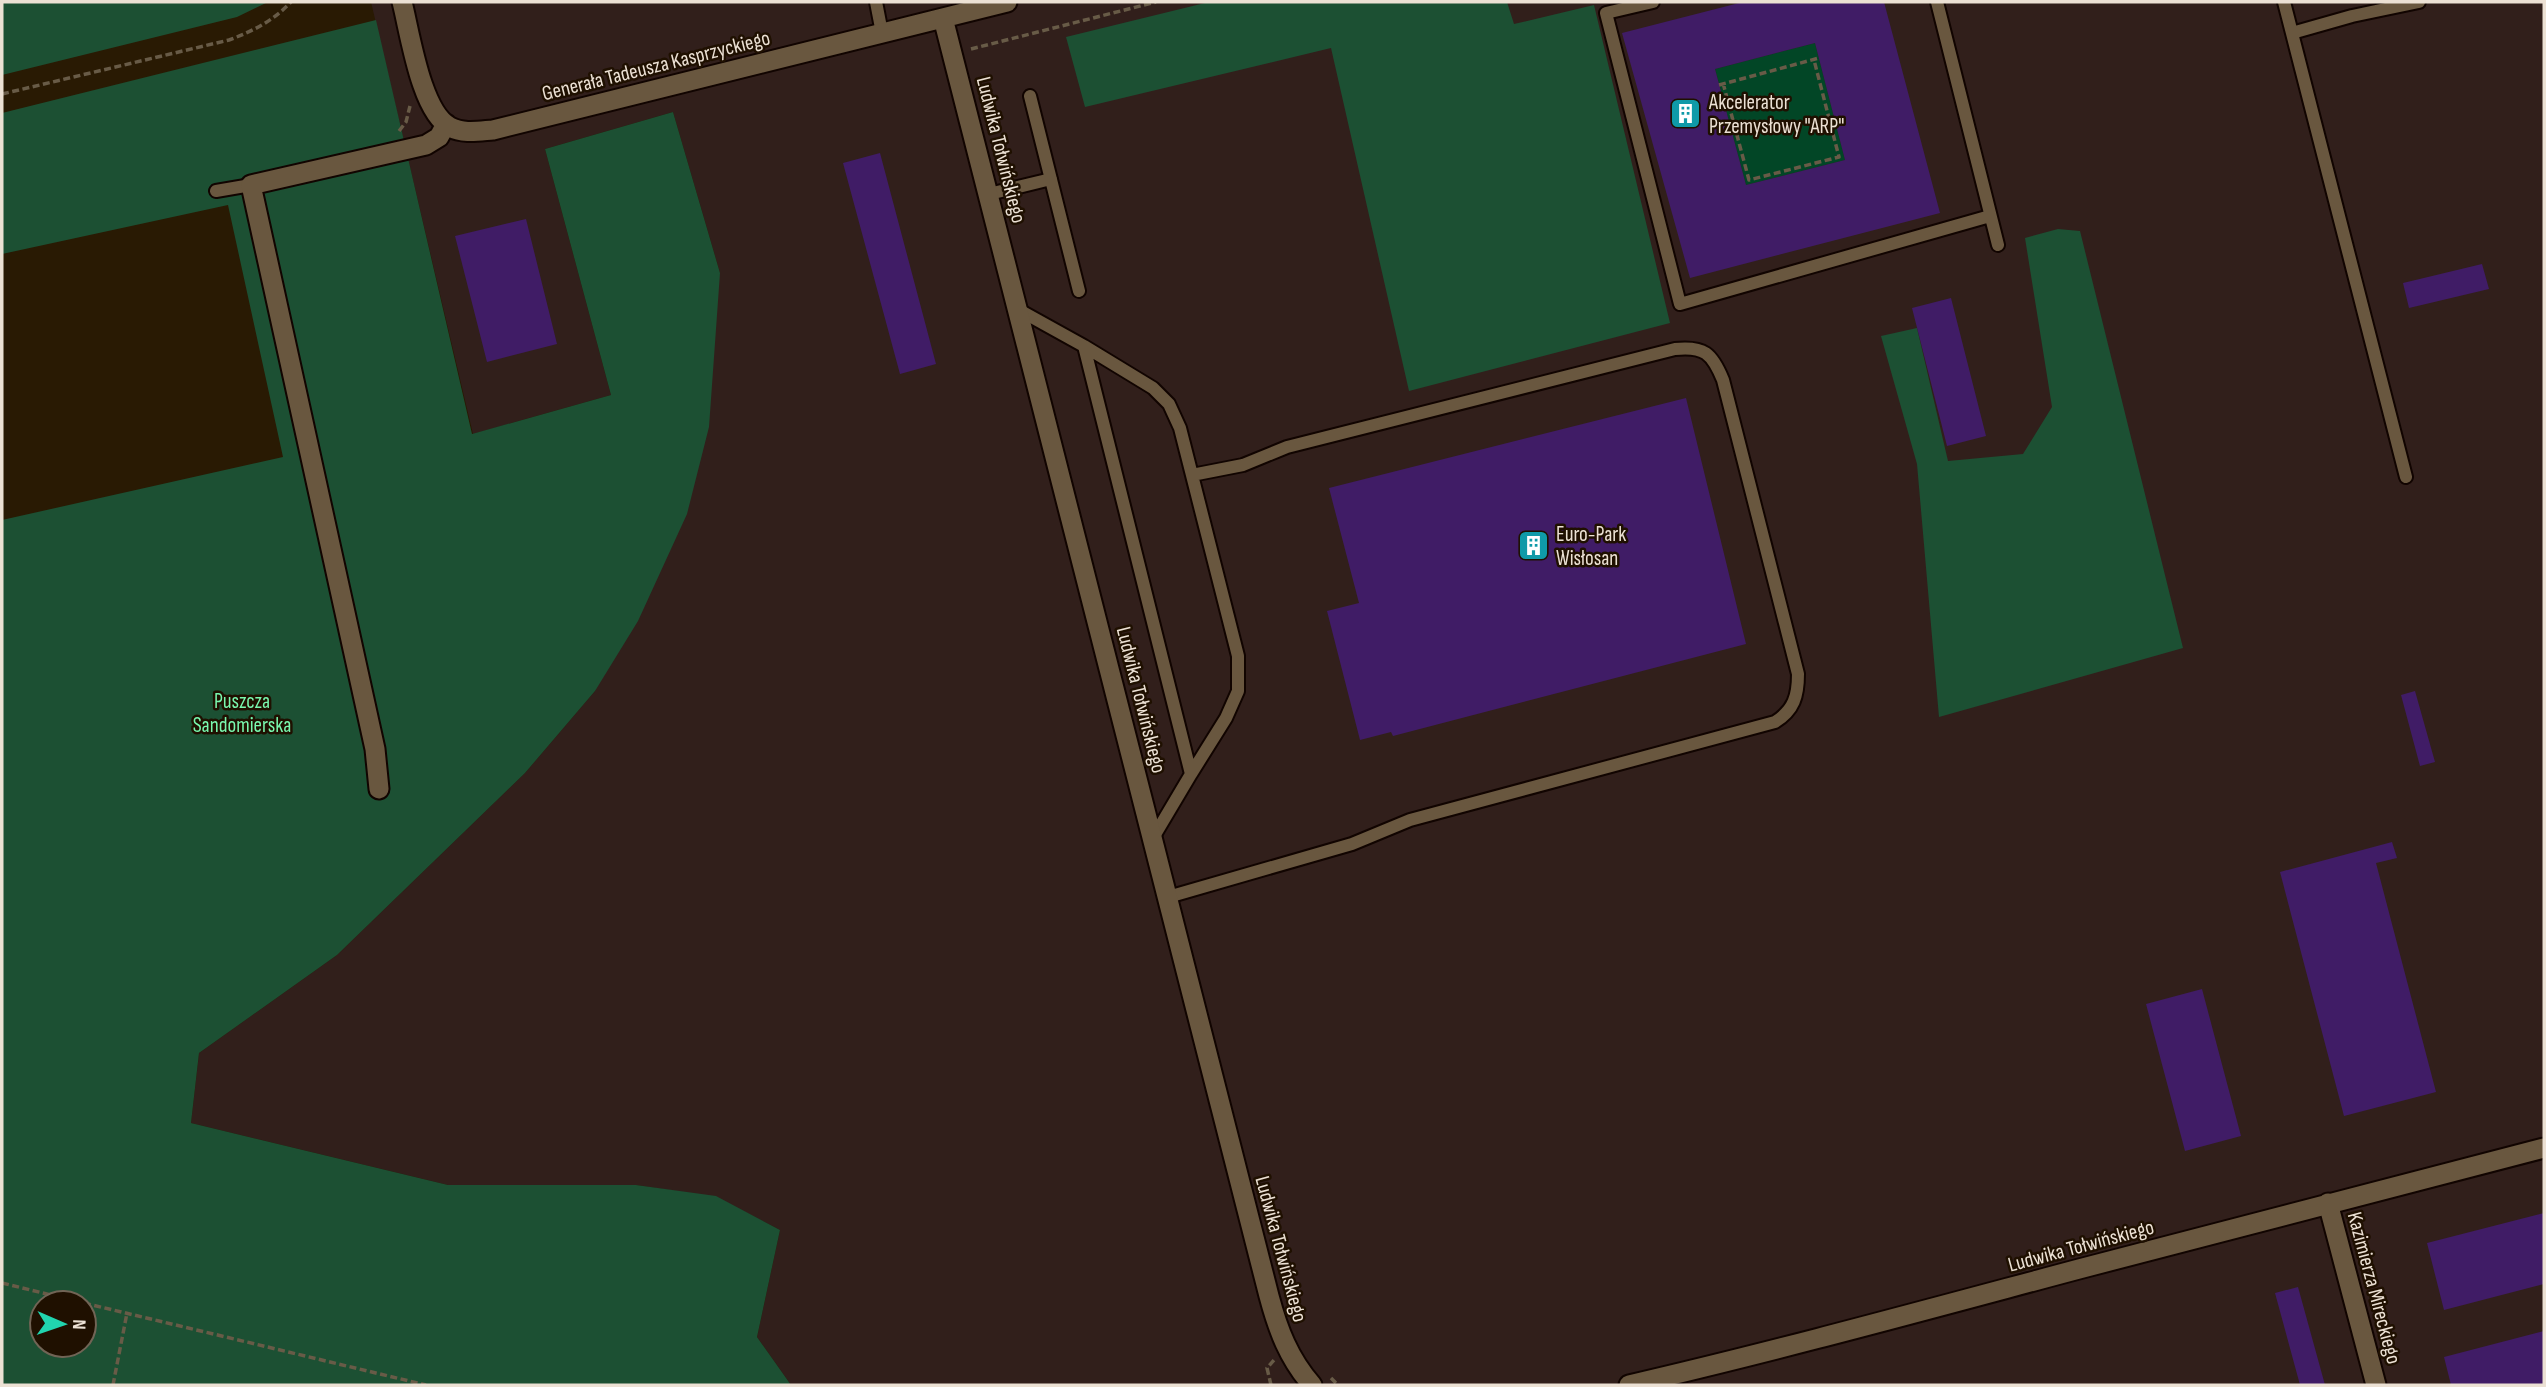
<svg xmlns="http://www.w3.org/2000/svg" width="2546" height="1387" font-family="'Sofia Sans Condensed',sans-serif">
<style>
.industrial{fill:#311f1b}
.green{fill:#024626}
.forest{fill:#1c5033;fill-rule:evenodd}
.building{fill:#401c66;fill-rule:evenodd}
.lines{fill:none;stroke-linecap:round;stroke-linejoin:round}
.service-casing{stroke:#110400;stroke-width:16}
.minor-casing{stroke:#110400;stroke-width:23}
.path{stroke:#685b47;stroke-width:3.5;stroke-dasharray:7 3.5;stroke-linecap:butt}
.service{stroke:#69573f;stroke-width:12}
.minor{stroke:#69573f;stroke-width:19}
.labels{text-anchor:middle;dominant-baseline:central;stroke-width:5;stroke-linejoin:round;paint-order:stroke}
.street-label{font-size:21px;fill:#ece1d4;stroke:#1f1000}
.poi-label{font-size:21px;fill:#ece1d4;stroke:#1f1000;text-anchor:start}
.park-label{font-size:21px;fill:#79f8ae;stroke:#1f1000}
</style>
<rect width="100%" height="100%" fill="#291a03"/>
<path class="industrial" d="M371 2H2544V1385H791L757 1337 780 1230 716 1197 636 1185H448L191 1123 199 1053 337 955 525 773 595 691 720 273 673 112 545 149 611 395 473 434Z"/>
<path class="green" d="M1815 43 1845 160 1746 185 1715 69Z"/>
<path class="forest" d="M2 2H268L237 17 2 75Z
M1209 2H1507L1514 24 1594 5 1670 323 1409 391 1331 48 1085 107 1066 37Z
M376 20 472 434 611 395 545 149 673 112 720 273 709 427 687 514 638 621 595 691 525 773 337 955 199 1053 191 1123 448 1185H636L716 1196 780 1230 757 1337 791 1385H2V520L283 457 228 205 2 254V113ZM42 1303H84V1345H42Z
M2058 229 2080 231 2183 648 1939 717 1917 464 1881 336 1917 328 1948 461 2023 454 2052 407 2025 238Z"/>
<path class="building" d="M1743 2H1884L1940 213 1690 278 1622 33ZM1815 43 1845 160 1746 185 1715 69Z
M880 153 936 364 900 374 843 163Z
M526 219 557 344 487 362 455 236Z
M2482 264 2489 289 2409 308 2403 283Z
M1951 298 1986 436 1947 446 1912 308Z
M1686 398 1746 644 1393 736 1391 732 1360 740 1327 611 1359 603 1329 488Z
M2415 691 2435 762 2420 766 2401 695Z
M2392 842 2397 858 2376 863 2436 1092 2344 1116 2280 872Z
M2202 989 2241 1136 2185 1151 2146 1004Z
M2544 1213V1284L2444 1310 2427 1243Z
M2298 1287 2325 1385H2300L2275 1293Z
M2544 1331V1385H2451L2444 1357Z"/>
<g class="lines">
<defs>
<path id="service" d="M876 2 882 33
M1653 2 1606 13 1680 304 1990 216
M1937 2 1998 245
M2284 2 2406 477
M2292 33 2352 16 2419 2
M1030 96 1079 291
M216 191 251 185
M989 194 1051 179
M1019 310 1084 346 1191 774 1153 838
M1084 346 1153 388 1169 404 1180 428 1238 656V691L1226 718 1191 774
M1168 897 1352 844 1410 820 1775 722C1794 710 1798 696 1798 674L1723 380C1712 353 1704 346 1675 349L1287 447 1243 465 1192 475"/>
<path id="minor" d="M402 2C410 33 421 112 450 127 463 134 479 131 493 130L1007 2
M943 18 1269 1296C1278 1330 1289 1359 1312 1385
M379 789 375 749 251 185 426 145 439 137 446 124
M2328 1203 2376 1385
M1629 1385C1780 1350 1929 1309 2079 1269 2234 1228 2389 1188 2544 1148"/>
</defs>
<use href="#service" class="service-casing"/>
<use href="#minor" class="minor-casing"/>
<path class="path" d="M971 49 1156 2
M1723 83 1749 180 1839 157 1814 60
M1719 85 1819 58
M2 94 229 40C253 31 273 21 291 2
M399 131 406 122 410 106
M2 1283 84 1303
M84 1303 426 1385
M1331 1378 1338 1385
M113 1385 127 1313
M1271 1385 1267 1368 1274 1360"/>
<use href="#service" class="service"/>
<use href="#minor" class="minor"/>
</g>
<defs>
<symbol id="building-square" viewBox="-11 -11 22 22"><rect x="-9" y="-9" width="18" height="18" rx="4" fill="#0f9aa8" stroke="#1f1000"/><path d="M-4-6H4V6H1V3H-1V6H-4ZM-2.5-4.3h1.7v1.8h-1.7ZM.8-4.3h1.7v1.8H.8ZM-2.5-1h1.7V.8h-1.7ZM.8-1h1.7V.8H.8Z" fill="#fff"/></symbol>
</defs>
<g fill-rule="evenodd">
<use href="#building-square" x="1668" y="96" width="35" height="35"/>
<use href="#building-square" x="1516" y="528" width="35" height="35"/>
</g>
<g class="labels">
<g class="street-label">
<text transform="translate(656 66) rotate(-14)">Generała Tadeusza Kasprzyckiego</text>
<text transform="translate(1001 150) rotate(76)">Ludwika Tołwińskiego</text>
<text transform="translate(1141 700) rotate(76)">Ludwika Tołwińskiego</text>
<text transform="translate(2081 1246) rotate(-15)">Ludwika Tołwińskiego</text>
<text transform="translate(1281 1249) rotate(75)">Ludwika Tołwińskiego</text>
<text transform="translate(2374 1288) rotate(75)">Kazimierza Mireckiego</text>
</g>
<g class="poi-label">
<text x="1709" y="102">Akcelerator<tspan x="1709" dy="24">Przemysłowy "ARP"</tspan></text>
<text x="1556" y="534">Euro-Park<tspan x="1556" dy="24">Wisłosan</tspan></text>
</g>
<g class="park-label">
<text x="242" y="701">Puszcza<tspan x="242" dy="24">Sandomierska</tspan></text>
</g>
</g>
<rect width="2546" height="1387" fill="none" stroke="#ece1d4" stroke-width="7"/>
<g transform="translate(63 1324) rotate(92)"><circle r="33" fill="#1f1000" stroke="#716455" stroke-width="2"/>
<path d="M0-5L12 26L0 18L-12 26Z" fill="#21d5af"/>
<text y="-10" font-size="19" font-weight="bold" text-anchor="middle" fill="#ece1d4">N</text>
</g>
</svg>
